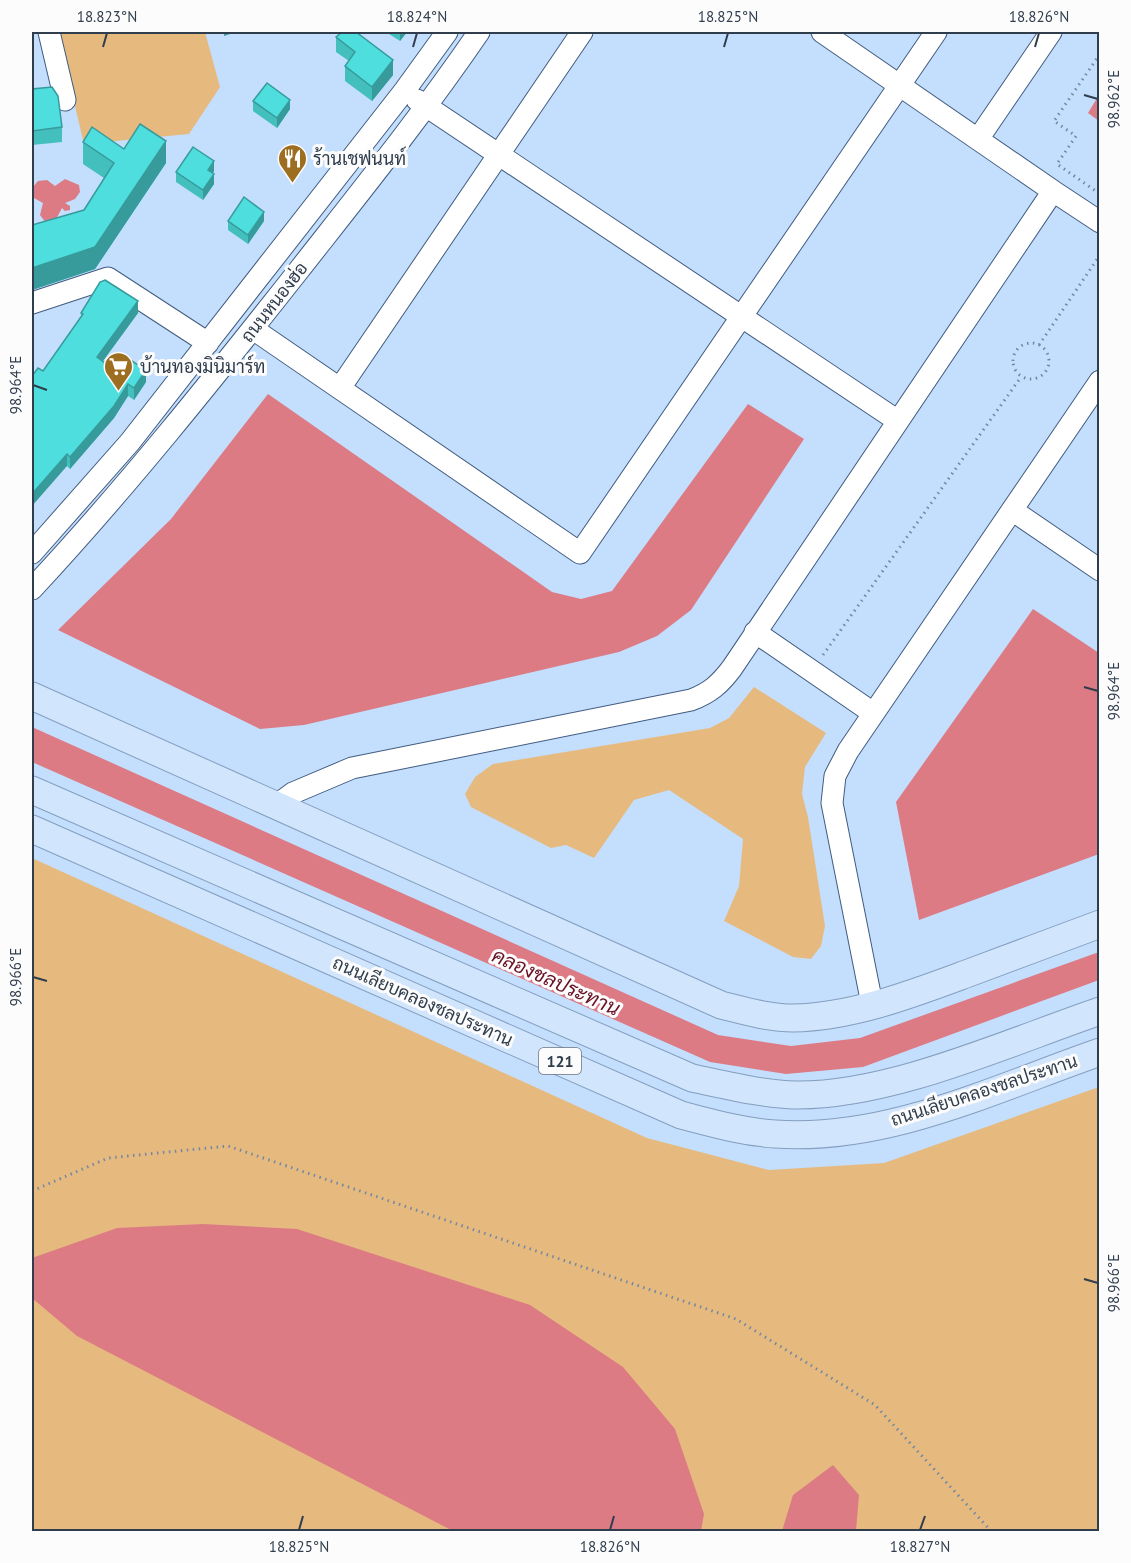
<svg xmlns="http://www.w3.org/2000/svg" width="1131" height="1563" font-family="'PT Sans',Sarabun,sans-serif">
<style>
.green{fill:#e6ba7f}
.water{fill:#dc7b84}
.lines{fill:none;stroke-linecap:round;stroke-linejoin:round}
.minor-casing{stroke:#415c7f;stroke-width:23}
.major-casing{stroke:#849ebe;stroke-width:29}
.path{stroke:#7588a0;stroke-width:3;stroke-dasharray:1.5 4.5;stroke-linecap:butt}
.minor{stroke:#fff;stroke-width:21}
.major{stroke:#d1e5fd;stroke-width:27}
.wall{fill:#43bfbe}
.shaded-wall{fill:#379b9b}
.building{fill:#4ededd;stroke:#379b9b;stroke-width:1.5}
.ticks{fill:none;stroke:#303d4d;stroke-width:2}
.labels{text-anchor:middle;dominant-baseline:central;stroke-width:6;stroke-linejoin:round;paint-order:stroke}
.shield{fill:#fcfcfc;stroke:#6d7682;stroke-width:1.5}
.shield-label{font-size:16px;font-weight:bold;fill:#303d4d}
.poi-label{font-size:18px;fill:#303d4d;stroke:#fcfcfc;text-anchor:start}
.street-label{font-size:18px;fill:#303d4d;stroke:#fcfcfc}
.water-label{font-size:20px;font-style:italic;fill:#6a1225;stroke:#fcfcfc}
.neatline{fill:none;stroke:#303d4d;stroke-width:2}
.ticks-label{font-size:15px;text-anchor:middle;fill:#303d4d}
</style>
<rect width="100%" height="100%" fill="#c4defe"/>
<path class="green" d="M57 32H205L220 87 189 134 84 144Z
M754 687 826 733 805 767 802 794 808 817 825 926 821 946 811 959 793 957 724 921 739 886 743 839 669 790 634 800 594 858 566 845 551 848 471 807 465 794 475 777 493 764 710 728 729 718Z
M32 858 647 1138 769 1170 884 1163 1099 1087V1531H32Z"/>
<path class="water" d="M1099 95 1100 121H1099L1088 113Z
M65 179 79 185 80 192 75 199 65 203 70 206V210L65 211 62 208 55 221 46 223 40 215 43 203 34 198 32 188 38 181 47 180 55 186Z
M268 394 552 592 581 599 612 591 748 404 804 439 691 610 657 636 619 652 304 725 260 729 58 630 171 519Z
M1033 609 1099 653V854L919 920 896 802Z
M32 727 718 1035 791 1046 860 1038 1099 952V980L863 1067 786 1074 710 1062 32 762Z
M203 1224 297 1229 530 1305 623 1367 675 1429 704 1514 701 1531H453L77 1336 32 1298V1258L117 1228Z
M833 1465 859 1495 856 1531H782L793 1495Z"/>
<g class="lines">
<defs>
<path id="minor" d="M49 32 65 100
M417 100 898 421
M978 139 1051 32
M1053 191 1100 222
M32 303 108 278 208 343
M253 329 580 553 936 32
M340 388 582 32
M1012 510 1100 570
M32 553 130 442 405 90 447 32
M32 589C126 488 213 379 299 270 361 191 423 114 479 32
M755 632 873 713
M278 804 293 793 352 768 691 700C710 693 720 684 732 668L1053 191 822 32
M872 1004 832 803 835 776 848 751 1100 381"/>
<path id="major" d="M32 696 721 1005C745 1011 769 1018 793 1018 852 1017 912 994 966 974 1011 957 1055 941 1100 924
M32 790 692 1078C726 1085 761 1094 796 1095 891 1096 1009 1042 1100 1011
M32 829 681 1115C712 1123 743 1132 775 1134 887 1142 996 1088 1100 1052"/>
</defs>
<use href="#minor" class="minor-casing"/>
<use href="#major" class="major-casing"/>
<path class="path" d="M1100 54 1054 121 1076 136 1057 164 1100 194
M1013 361a18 18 0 1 1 36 0a18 18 0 1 1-36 0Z
M1039 345 1100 255
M823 655 1021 377
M32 1191 108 1158 228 1146 736 1319 875 1405 992 1532"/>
<use href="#minor" class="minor"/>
<use href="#major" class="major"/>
</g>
<path class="wall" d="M386 32H407L400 41Z
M336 37 393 75 372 101 345 81V66L349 61 336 52Z
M32 89 62 127V142L32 145Z
M253 101 290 109 277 128 253 111Z
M83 142 124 149 166 163 95 269 32 290V225L84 210 104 178 83 164Z
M214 171 213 173 214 184 203 200 176 182V172Z
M228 221H264L248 244 228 230Z
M81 313H138L103 361 120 374 146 382 134 400 128 396 114 418 70 469 67 466 43 371 81 318Z"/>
<path class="shaded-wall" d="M224 32H236L224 36Z
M400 32H407L400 41Z
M393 60V75L372 101V87Z
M290 100V109L277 128V118Z
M166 141V163L95 269 32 290V268Z
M214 161V171L208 180V170Z
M214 174V184L203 200V190Z
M264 212V221L248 244V235Z
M138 301V313L97 369V357Z
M146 370V382L134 400V388Z
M128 384V396L114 418 70 469V457Z
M67 454V466L32 506V494Z"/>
<path class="building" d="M342 32H356L393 60 372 87 345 66 355 52 336 37Z
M267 83 290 100 277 118 253 101Z
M52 87 58 96 62 127 32 131V89Z
M140 124 166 141 95 247 32 268V225L84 210 114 163 83 142 92 127 124 149Z
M193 147 214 161 208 170 214 174 203 190 176 172Z
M244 197 264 212 248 235 228 221Z
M105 280 138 301 97 357 120 374 129 359 146 370 134 388 128 384 114 406 70 457 67 454 32 494V376L38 368 43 371 83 314 81 313 100 282Z"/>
<path class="ticks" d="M103 47 107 33M413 47 417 33M724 47 728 33M1035 47 1039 33M1084 95 1098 99M33 385 47 390M1084 687 1098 691M33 977 47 981M1084 1279 1098 1283M299 1530 303 1516M610 1530 614 1516M920 1530 925 1516"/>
<defs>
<symbol id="restaurant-pin" viewBox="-11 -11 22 30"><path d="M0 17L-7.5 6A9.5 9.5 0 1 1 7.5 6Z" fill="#9d6d20" stroke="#fcfcfc"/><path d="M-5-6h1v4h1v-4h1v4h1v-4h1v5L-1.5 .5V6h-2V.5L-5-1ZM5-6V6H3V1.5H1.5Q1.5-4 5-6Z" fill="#fff"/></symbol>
<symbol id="supermarket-pin" viewBox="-11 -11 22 30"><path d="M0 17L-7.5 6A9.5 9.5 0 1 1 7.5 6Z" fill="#9d6d20" stroke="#fcfcfc"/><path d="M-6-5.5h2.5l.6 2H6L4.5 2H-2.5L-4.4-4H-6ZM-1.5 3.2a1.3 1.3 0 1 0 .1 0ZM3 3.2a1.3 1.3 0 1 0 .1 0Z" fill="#fff"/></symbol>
</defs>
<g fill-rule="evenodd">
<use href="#restaurant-pin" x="276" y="142" width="33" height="45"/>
<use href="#supermarket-pin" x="102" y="350" width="33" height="45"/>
</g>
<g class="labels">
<rect class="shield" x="539" y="1048" width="42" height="26" rx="4.5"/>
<g class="shield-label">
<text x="560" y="1061">121</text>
</g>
<g class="poi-label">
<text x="313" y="158">ร้านเชฟนนท์</text>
<text x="140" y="366">บ้านทองมินิมาร์ท</text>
</g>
<g class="street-label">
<text transform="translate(274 302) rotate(-52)">ถนนหนองฮ่อ</text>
<text transform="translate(423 1001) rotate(24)">ถนนเลียบคลองชลประทาน</text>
<text transform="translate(984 1090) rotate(-18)">ถนนเลียบคลองชลประทาน</text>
</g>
<g class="water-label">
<text transform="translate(556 982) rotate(24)">คลองชลประทาน</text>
</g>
</g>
<rect width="1131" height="1563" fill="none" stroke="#fcfcfc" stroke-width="66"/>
<rect x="33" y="33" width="1065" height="1497" class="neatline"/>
<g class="ticks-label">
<text x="107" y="22">18.823°N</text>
<text x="417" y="22">18.824°N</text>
<text x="728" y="22">18.825°N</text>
<text x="1039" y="22">18.826°N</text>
<text transform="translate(1114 99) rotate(-90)" y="5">98.962°E</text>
<text transform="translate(16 385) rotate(-90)" y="5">98.964°E</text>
<text transform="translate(1114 691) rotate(-90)" y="5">98.964°E</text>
<text transform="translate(16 977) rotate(-90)" y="5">98.966°E</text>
<text transform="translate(1114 1283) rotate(-90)" y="5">98.966°E</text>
<text x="299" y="1552">18.825°N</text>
<text x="610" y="1552">18.826°N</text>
<text x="920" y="1552">18.827°N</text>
</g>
</svg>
